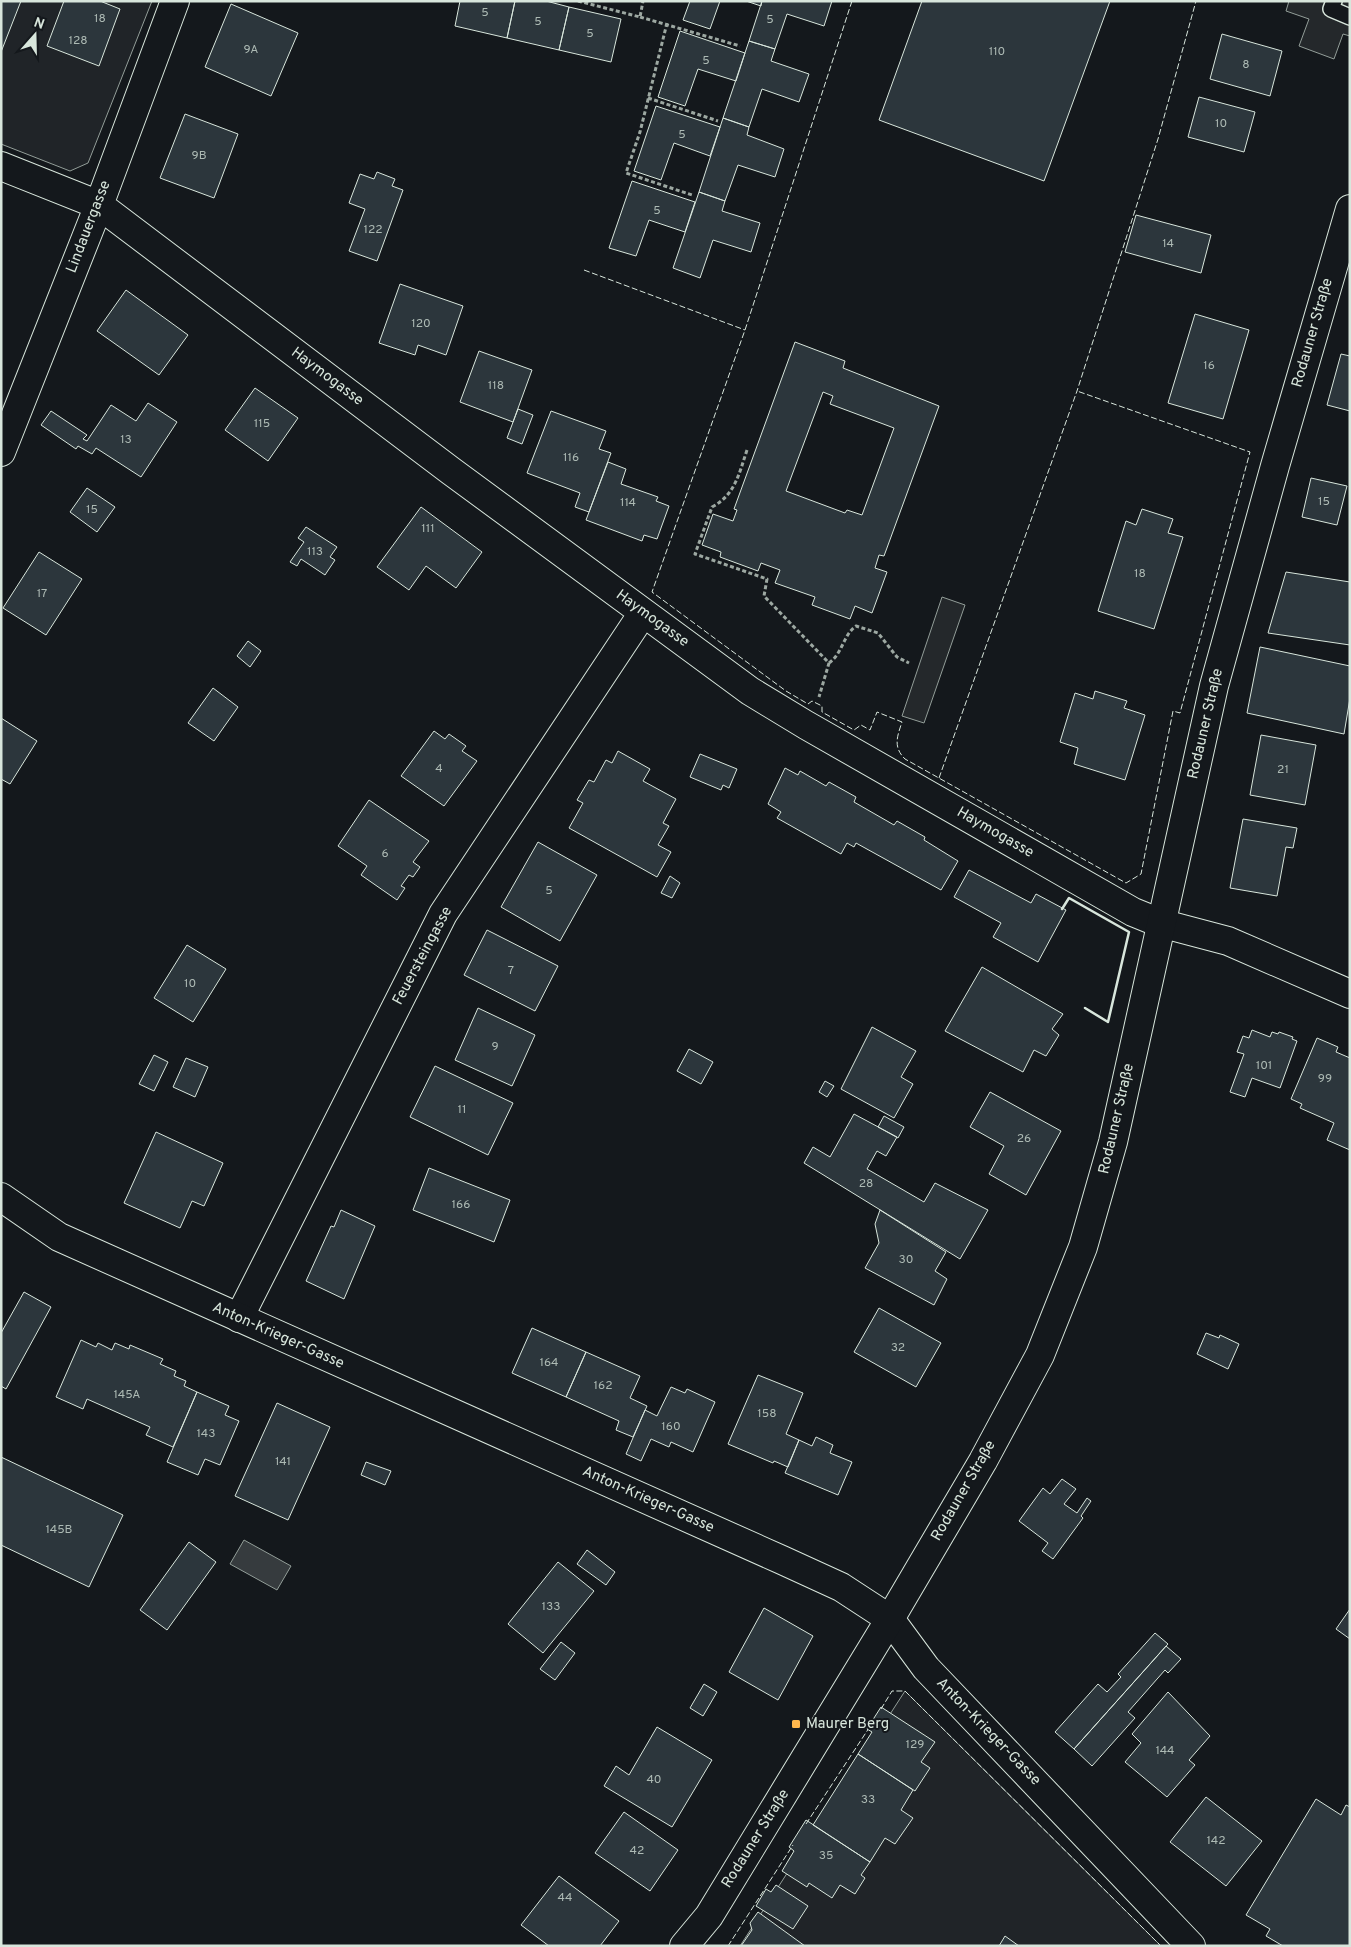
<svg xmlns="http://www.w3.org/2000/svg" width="1351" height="1947" font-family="Overpass,sans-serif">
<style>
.green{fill:#202428;stroke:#939e99}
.parking{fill:#24282b;stroke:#939e99}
.water{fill:#363b3e;stroke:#939e99}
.building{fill:#2c363c;stroke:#d8e6dc;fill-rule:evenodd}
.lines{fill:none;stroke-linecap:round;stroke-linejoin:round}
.lane-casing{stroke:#d8e6dc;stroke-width:18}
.street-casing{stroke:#d8e6dc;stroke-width:30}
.secondary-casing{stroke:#d8e6dc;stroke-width:30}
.path{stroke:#9da8a2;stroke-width:3;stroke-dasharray:4 2.5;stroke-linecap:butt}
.lane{stroke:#14181c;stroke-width:15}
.street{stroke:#14181c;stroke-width:28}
.secondary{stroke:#14181c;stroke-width:28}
.fence{stroke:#d8e6dc;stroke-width:1;stroke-dasharray:6 2.5;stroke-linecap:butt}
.wall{stroke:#d8e6dc;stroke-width:2.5}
.poi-dot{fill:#ffb74d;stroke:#14181c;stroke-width:2}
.labels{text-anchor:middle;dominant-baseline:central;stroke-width:4;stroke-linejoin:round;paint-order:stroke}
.number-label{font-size:12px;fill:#adbab4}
.street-label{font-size:15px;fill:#d8e6dc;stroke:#14181c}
.poi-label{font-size:15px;fill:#d8e6dc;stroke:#14181c;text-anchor:start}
</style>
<rect width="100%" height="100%" fill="#14181c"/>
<path class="green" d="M1 1H152L88 163 70 171 1 144Z
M905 1691 1161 1946H740Z"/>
<path class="parking" d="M1289 1H1350V36L1343 34 1334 59 1299 46 1309 19 1286 11Z
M942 597 965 605 924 723 902 716Z"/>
<path class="water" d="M244 1540 291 1566 277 1590 230 1564Z"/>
<path class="building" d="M1 1H21L1 52Z
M64 1H100L120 9 99 66 47 46Z
M460 1H515L507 38 455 26Z
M515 1H546L569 7 559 50 507 38Z
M690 1H720L710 29 683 20Z
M746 1H762L761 6Z
M762 1H832L824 26 787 14 775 49 749 41Z
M922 1H1110L1044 181 879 120Z
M231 4 298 33 271 96 205 67Z
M569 7 621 19 611 62 559 50Z
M680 31 745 53 736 81 698 69 685 106 658 97Z
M1222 34 1282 51 1270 96 1210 79Z
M749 41 775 49 771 61 809 74 799 102 762 89 749 127 723 118Z
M1199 97 1255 112 1244 152 1188 137Z
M656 106 720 127 710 156 674 143 661 180 634 171Z
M185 114 238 134 214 198 160 178Z
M723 118 749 127 747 135 784 149 775 177 738 165 725 201 699 192Z
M377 172 395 179 392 186 403 190 377 261 349 251 365 209 349 203 360 174 374 179Z
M632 181 695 202 685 232 649 220 636 256 609 248Z
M699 192 725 201 722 211 760 223 751 252 713 240 700 278 673 268Z
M1136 215 1211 235 1201 273 1125 252Z
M400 284 463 306 446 355 418 345 415 355 379 343Z
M126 290 188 335 159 375 97 331Z
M1195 314 1249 330 1223 419 1168 403Z
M795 342 845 361 843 368 939 406 884 556 879 555 875 568 887 572 872 613 855 606 850 619 812 605 815 597 775 583 780 570 761 563 758 571 720 557 721 552 702 545 713 514 733 521 737 510 734 509ZM823 392 833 396 830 404 894 428 862 515 847 510 845 513 786 491Z
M479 351 532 370 513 422 460 402Z
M1341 354 1350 356V411L1327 405Z
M255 388 298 418 268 461 225 430Z
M148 403 177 422 141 477 96 448 92 454 78 446 76 449 41 425 51 411 87 435 83 439 87 441 111 405 136 421Z
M518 409 533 415 522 444 507 438Z
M551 411 606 431 599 449 611 453 589 512 575 507 580 493 527 473Z
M608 462 626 469 621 484 658 497 656 501 669 506 657 539 644 535 642 541 586 520Z
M1311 478 1347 486 1337 525 1302 517Z
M87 488 115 507 97 532 70 512Z
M421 507 482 552 456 588 426 566 409 590 377 567Z
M1142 509 1173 519 1168 533 1183 537 1154 629 1098 611 1126 521 1136 525Z
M306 527 337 547 330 557 335 560 325 575 301 559 297 566 290 562 304 542 298 538Z
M39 552 82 579 46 635 3 608Z
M1286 572 1350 582V645L1268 633Z
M248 641 261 651 250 667 237 656Z
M1260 647 1350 666V698L1344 734 1247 713Z
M213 688 238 707 214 741 188 723Z
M1095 691 1127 701 1124 708 1145 715 1125 780 1074 764 1078 748 1060 742 1075 693 1093 699Z
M1 718 37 741 10 784 1 779Z
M434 731 445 739 449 734 466 746 462 751 477 761 444 806 401 776Z
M1261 735 1316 745 1305 805 1250 795Z
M618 751 650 769 643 781 676 799 663 823 669 826 658 845 671 852 657 877 569 828 583 803 577 800 589 780 594 782 606 760 612 763Z
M700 754 737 769 729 788 723 785 721 790 690 777Z
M785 768 798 775 800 771 826 786 829 782 856 797 854 802 894 825 897 821 925 837 924 840 958 861 941 890 856 843 854 847 847 843 841 854 777 818 781 812 768 804Z
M369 800 429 841 413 862 420 867 413 877 409 875 401 886 405 888 397 900 361 875 367 866 338 846Z
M1243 819 1297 828 1293 848 1286 847 1277 896 1230 888Z
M538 842 597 875 560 941 501 907Z
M969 870 1031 903 1036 894 1066 910 1038 962 993 937 1001 923 954 897Z
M670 876 680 883 672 898 661 893Z
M487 930 558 966 535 1011 464 975Z
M187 945 226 969 193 1022 154 998Z
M982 967 1063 1014 1052 1029 1059 1035 1046 1056 1034 1050 1023 1072 945 1031Z
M478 1008 535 1035 512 1086 455 1060Z
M872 1027 916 1051 901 1077 913 1084 894 1118 841 1089Z
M1252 1030 1270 1037 1272 1032 1278 1034 1279 1032 1293 1037 1292 1039 1297 1041 1280 1088 1252 1078 1245 1097 1230 1092 1244 1054 1237 1052 1243 1036 1249 1038Z
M1317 1038 1338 1047 1336 1052 1350 1058V1150L1327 1140 1334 1123 1300 1108 1302 1104 1291 1099Z
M689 1049 713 1062 701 1084 677 1071Z
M154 1055 168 1062 154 1091 139 1084Z
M186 1058 208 1067 195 1097 173 1087Z
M435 1066 513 1103 488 1155 410 1117Z
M825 1081 834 1086 827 1097 819 1092Z
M990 1092 1061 1131 1026 1195 989 1174 1004 1146 970 1127Z
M854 1114 897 1137 886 1156 877 1151 867 1169 924 1202 935 1183 988 1210 960 1259 804 1163 813 1147 830 1157Z
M884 1116 904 1127 898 1138 878 1127Z
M156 1132 223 1163 204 1206 192 1201 180 1228 124 1203Z
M429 1168 510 1200 494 1242 413 1210Z
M341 1210 375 1226 344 1299 306 1281 331 1226 334 1227Z
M880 1210 946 1252 935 1271 947 1279 934 1305 865 1268 879 1243 875 1224Z
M24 1292 51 1307 6 1389 1 1386V1333Z
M879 1308 941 1343 916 1387 854 1352Z
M532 1328 586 1352 566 1397 512 1373Z
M1206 1333 1219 1338 1220 1335 1239 1344 1228 1369 1197 1354Z
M81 1340 96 1347 98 1343 112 1350 115 1343 129 1349 130 1345 163 1359 160 1364 176 1371 174 1376 186 1381 184 1386 197 1392 173 1447 146 1435 150 1427 87 1399 83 1409 56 1397Z
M586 1352 640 1376 630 1398 647 1406 633 1437 616 1430 619 1421 566 1397Z
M758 1375 803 1393 786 1434 799 1440 788 1467 774 1461 773 1463 728 1444Z
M671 1387 685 1393 687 1389 715 1402 693 1452 671 1442 669 1447 651 1439 641 1461 626 1454 645 1410 657 1416Z
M197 1392 229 1406 225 1415 239 1421 220 1465 205 1459 198 1475 167 1462Z
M277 1403 330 1427 288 1520 235 1496Z
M816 1437 833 1445 830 1453 852 1462 838 1495 785 1473 799 1440 812 1446Z
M1 1457 123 1515 89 1587 1 1545Z
M366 1462 391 1471 385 1485 361 1475Z
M1062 1479 1076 1489 1064 1504 1077 1513 1087 1498 1091 1501 1081 1516 1083 1518 1053 1559 1042 1551 1048 1543 1019 1521 1043 1488 1050 1494Z
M189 1542 216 1562 167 1630 140 1610Z
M587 1550 615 1572 606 1585 577 1564Z
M558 1562 594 1591 543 1653 508 1624Z
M764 1608 813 1636 778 1700 729 1672Z
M1350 1609V1639L1336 1629Z
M1155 1633 1168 1644 1074 1749 1055 1732 1098 1684 1107 1692 1121 1677 1118 1674Z
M561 1642 575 1653 555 1680 540 1669Z
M1166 1646 1181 1659 1168 1673 1165 1670 1128 1712 1135 1718 1092 1766 1074 1749Z
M704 1684 717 1692 703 1716 690 1708Z
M1168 1692 1210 1736 1189 1760 1195 1765 1167 1797 1125 1762 1141 1743 1132 1734Z
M881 1707 935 1742 921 1762 930 1768 915 1791 858 1754 872 1732 867 1729Z
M657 1727 712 1760 672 1827 604 1786 616 1766 629 1775Z
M858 1754 913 1790 901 1810 913 1818 895 1844 885 1838 870 1862 813 1825Z
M1206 1797 1262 1841 1226 1886 1170 1842Z
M1316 1799 1341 1815 1346 1805 1350 1807V1946H1283L1266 1936 1270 1929 1246 1915Z
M624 1812 678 1850 650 1891 595 1853Z
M806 1820 870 1862 861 1875 865 1878 855 1894 840 1885 832 1898 809 1883 807 1887 782 1871 794 1851 789 1847Z
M559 1876 619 1921 600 1946H549L521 1925Z
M776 1885 808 1906 793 1929 756 1906 766 1889 771 1892Z
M758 1912 805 1946H741L752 1930 750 1923Z
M1005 1936 1019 1946H999Z"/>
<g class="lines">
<defs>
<path id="lane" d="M1334 1 1331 9 1350 17"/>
<path id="street" d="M1 166 99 205 451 471 750 691 806 725 1133 912 1160 923 1228 941 1350 994
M1 452 99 205 175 1
M239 1318 443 914 643 613
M890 1619 926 1668 1191 1946"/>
<path id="secondary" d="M1 1197 59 1237 782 1560 841 1587 890 1619
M684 1946 709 1916 890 1619 983 1461 1040 1355 1083 1247 1113 1142 1214 686 1275 466 1350 209"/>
</defs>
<use href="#lane" class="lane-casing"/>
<use href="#street" class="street-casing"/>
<use href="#secondary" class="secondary-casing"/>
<path class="path" d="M578 1 640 17 643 1
M640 17 740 46
M667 23 640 132 626 173 692 195
M648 98 718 121
M747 450C739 474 735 495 712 507L695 554 767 579 764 596 829 663 819 697
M829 663C843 653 843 635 856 626L878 633 897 657 909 663"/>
<use href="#lane" class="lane"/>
<use href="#street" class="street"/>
<use href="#secondary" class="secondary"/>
<path class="fence" d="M852 1 745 330 652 592 786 691 808 704 812 701 822 706V712L854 730 861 725 870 730 877 712 902 722C897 737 893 747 905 759L1126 883 1141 874 1173 711 1180 713 1250 452 1077 391
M584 270 745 330
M939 778 1077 391 1158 139 1196 1
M881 1709 892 1691H905L1161 1946
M806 1824 869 1728
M728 1946 793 1845"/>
<path class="wall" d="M1349 1H1350
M1062 909 1069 898 1129 932 1108 1022 1085 1008"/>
</g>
<rect class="poi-dot" x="791" y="1719" width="10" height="10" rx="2.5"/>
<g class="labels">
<g class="number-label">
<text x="485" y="13">5</text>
<text x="100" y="19">18</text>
<text x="770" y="20">5</text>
<text x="538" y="22">5</text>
<text x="590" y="34">5</text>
<text x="78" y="41">128</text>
<text x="251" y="50">9A</text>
<text x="997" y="52">110</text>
<text x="706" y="61">5</text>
<text x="1246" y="65">8</text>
<text x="1221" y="124">10</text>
<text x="682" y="135">5</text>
<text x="199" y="156">9B</text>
<text x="657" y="211">5</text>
<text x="373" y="230">122</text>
<text x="1168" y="244">14</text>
<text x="421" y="324">120</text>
<text x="1209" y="366">16</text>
<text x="496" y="386">118</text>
<text x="262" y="424">115</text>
<text x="126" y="440">13</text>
<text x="571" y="458">116</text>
<text x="1324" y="502">15</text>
<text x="628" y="503">114</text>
<text x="92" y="510">15</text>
<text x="428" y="529">111</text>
<text x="315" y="552">113</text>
<text x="1140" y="574">18</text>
<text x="42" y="594">17</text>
<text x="439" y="769">4</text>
<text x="1283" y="770">21</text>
<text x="385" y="854">6</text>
<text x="549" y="891">5</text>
<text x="511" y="971">7</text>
<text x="190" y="984">10</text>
<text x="495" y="1047">9</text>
<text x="1264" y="1066">101</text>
<text x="1325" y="1079">99</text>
<text x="462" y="1110">11</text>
<text x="1024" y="1139">26</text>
<text x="866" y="1184">28</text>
<text x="461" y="1205">166</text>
<text x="906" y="1260">30</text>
<text x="898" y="1348">32</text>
<text x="549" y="1363">164</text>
<text x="603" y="1386">162</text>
<text x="127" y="1395">145A</text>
<text x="767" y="1414">158</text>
<text x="671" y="1427">160</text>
<text x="206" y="1434">143</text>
<text x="283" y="1462">141</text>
<text x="59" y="1530">145B</text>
<text x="551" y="1607">133</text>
<text x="915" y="1745">129</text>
<text x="1165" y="1751">144</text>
<text x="654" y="1780">40</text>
<text x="868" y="1800">33</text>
<text x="1216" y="1841">142</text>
<text x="637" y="1851">42</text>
<text x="826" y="1856">35</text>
<text x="565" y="1898">44</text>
</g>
<g class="street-label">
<text transform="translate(89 227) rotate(-69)">Lindauergasse</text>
<text transform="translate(1313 333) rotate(-74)">Rodauner Straße</text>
<text transform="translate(327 377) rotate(37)">Haymogasse</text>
<text transform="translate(652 619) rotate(36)">Haymogasse</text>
<text transform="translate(1206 724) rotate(-77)">Rodauner Straße</text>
<text transform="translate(995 833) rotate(30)">Haymogasse</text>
<text transform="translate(423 956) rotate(-62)">Feuersteingasse</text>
<text transform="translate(1117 1119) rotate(-77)">Rodauner Straße</text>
<text transform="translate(278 1336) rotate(24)">Anton-Krieger-Gasse</text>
<text transform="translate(964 1491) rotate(-60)">Rodauner Straße</text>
<text transform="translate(648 1500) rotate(24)">Anton-Krieger-Gasse</text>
<text transform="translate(988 1732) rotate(46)">Anton-Krieger-Gasse</text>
<text transform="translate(756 1839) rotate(-58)">Rodauner Straße</text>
</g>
<g class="poi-label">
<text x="806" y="1724">Maurer Berg</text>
</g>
</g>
<rect width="1351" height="1947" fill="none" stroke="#d8e6dc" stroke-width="5"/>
<g transform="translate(35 35) rotate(20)" stroke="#14181c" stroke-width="4" paint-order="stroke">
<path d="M0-4L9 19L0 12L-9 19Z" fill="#d8e6dc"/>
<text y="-8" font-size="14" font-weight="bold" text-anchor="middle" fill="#d8e6dc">N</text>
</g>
</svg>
